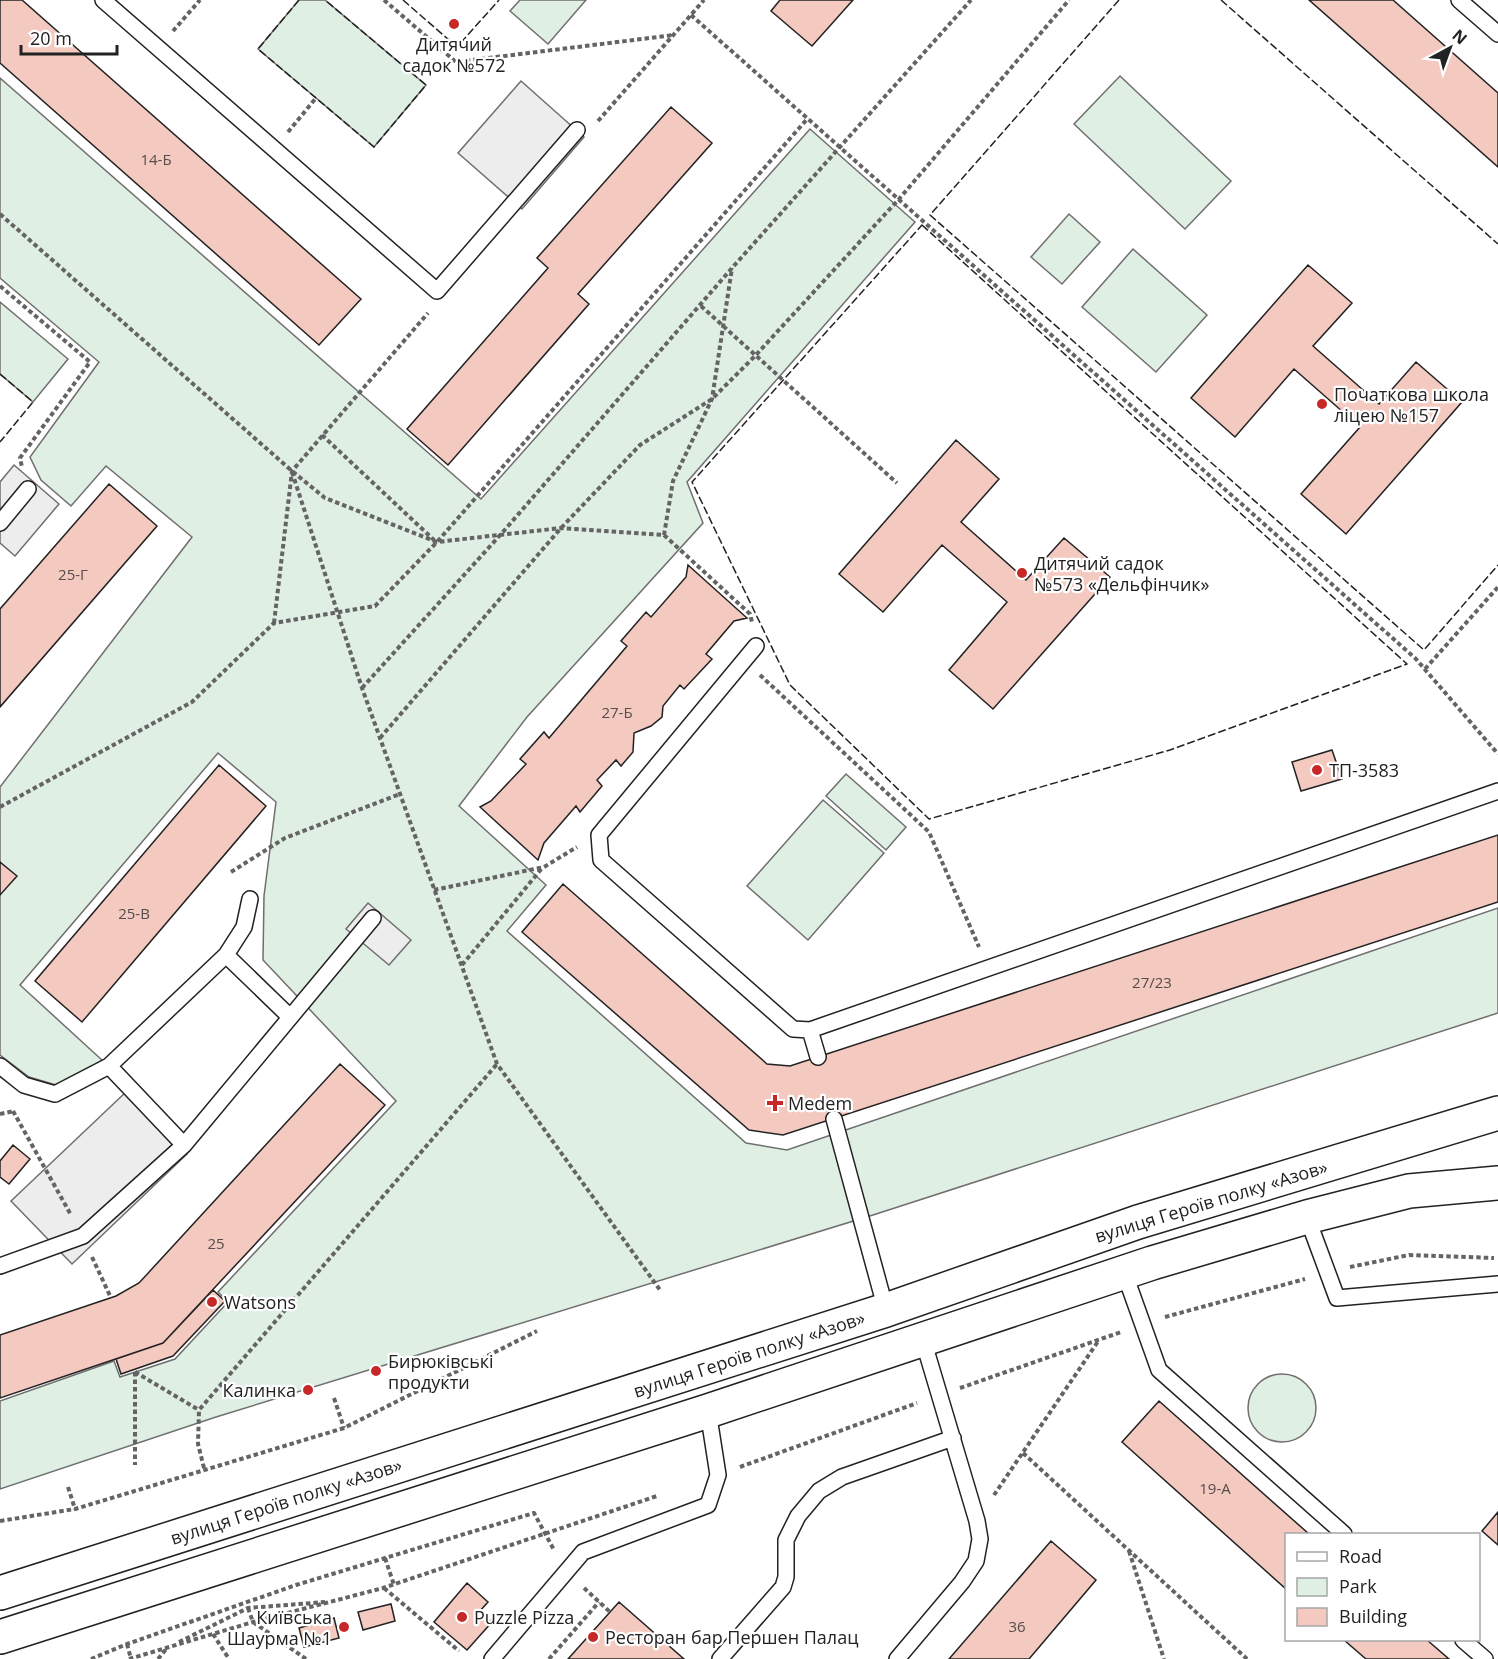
<svg xmlns="http://www.w3.org/2000/svg" width="1498" height="1659" font-family="'Open Sans',sans-serif">
<style>
.green{fill:#e0efe3;stroke:#6f6f6f;stroke-width:1.5}
.parking{fill:#ededed;stroke:#6f6f6f;stroke-width:1.5}
.building{fill:#f3c9c0;stroke:#222;stroke-width:1.5}
.lines{fill:none;stroke-linecap:round;stroke-linejoin:round}
.lane-casing{stroke:#222;stroke-width:18}
.secondary-casing{stroke:#222;stroke-width:36}
.path{stroke:#646464;stroke-width:4;stroke-dasharray:4.5 3;stroke-linecap:butt}
.lane{stroke:#fff;stroke-width:15}
.secondary{stroke:#fff;stroke-width:33}
.fence{stroke:#222;stroke-width:1.5;stroke-dasharray:8 3;stroke-linecap:butt}
.poi-dot{fill:#c62828;stroke:#fff;stroke-width:2}
.labels{text-anchor:middle;dominant-baseline:central;stroke-width:4.5;stroke-linejoin:round;paint-order:stroke}
.number-label{font-size:15px;fill:#564c4a}
.poi-label{font-size:18px;fill:#222;stroke:#fff;text-anchor:start}
.street-label{font-size:18px;fill:#222;stroke:#fff}
</style>
<rect width="100%" height="100%" fill="#fff"/>
<path class="green" d="M299 0H325L426 85 374 147 258 49Z
M520 0H586L548 44 510 11Z
M1120 76 1231 181 1185 229 1074 124Z
M0 78 481 499 810 129 915 222 687 482 703 523 527 717 459 806 546 885 507 931 746 1143 787 1150 1498 908V1013L873 1215 216 1417 0 1489V1401L114 1361 120 1377 175 1359 228 1302 218 1292 396 1101 263 960 264 896 276 802 218 753 20 985 103 1061 56 1085 29 1077 0 1055V787L192 537 106 466 71 506 41 480 30 457 99 362 0 278Z
M1069 214 1100 242 1062 284 1031 257Z
M1133 249 1207 315 1156 372 1082 307Z
M0 302 68 359 33 402 0 374Z
M846 774 906 827 886 850 826 796Z
M823 800 884 853 808 940 747 886Z
M1248 1408a34 34 0 1 1 68 0a34 34 0 1 1-68 0Z"/>
<path class="parking" d="M521 81 584 137 522 209 458 153Z
M14 465 59 504 15 556 0 543V482Z
M368 903 411 940 389 965 346 929Z
M127 1091 187 1154 72 1264 11 1201Z"/>
<path class="building" d="M0 0H22L361 299 319 345 0 63Z
M780 0H853L812 46 771 11Z
M1309 0H1393L1498 93V167Z
M671 107 712 143 578 294 589 304 448 465 407 429 548 268 537 258Z
M1308 265 1352 303 1313 346 1379 404 1416 362 1462 402 1346 534 1301 494 1360 427 1294 369 1235 437 1191 398Z
M956 440 999 479 961 522 1026 580 1064 538 1110 577 993 709 949 670 1007 602 942 545 883 612 839 574Z
M109 484 157 526 0 707V609Z
M688 565 747 618 734 621 706 654 712 659 684 689 680 685 663 706 662 717 651 726 634 733 633 752 621 766 616 760 597 780 602 786 580 812 576 806 544 843 538 860 480 807 491 801 526 764 520 759 544 732 549 738 627 646 621 641 646 612 651 617 686 577Z
M1332 750 1342 779 1301 791 1292 762Z
M219 765 266 806 82 1022 35 981Z
M1498 835V902L783 1135 749 1130 522 932 563 884 767 1064 790 1066Z
M0 862 17 876 0 895Z
M340 1064 385 1105 163 1343 0 1398V1335L116 1296 139 1283Z
M13 1145 30 1159 9 1184 0 1177V1161Z
M213 1290 225 1301 173 1356 121 1374 116 1359 163 1343Z
M1159 1401 1309 1534H1286V1589L1122 1442Z
M1498 1512V1545L1482 1531Z
M1051 1541 1096 1580 1029 1659H949Z
M467 1583 488 1602 480 1611 492 1622 467 1650 434 1622Z
M619 1602 684 1659H568Z
M391 1604 395 1621 363 1630 358 1612Z
M334 1618 339 1638 304 1647 299 1628Z
M1344 1640H1427L1449 1659H1366Z"/>
<g class="lines">
<defs>
<path id="lane" d="M103 0 437 291 577 130
M1459 0 1498 34
M0 523 28 489
M756 646 599 835 601 860 793 1029 810 1030 1498 791
M226 955 290 1017
M810 1030 818 1057
M0 1066 24 1085 55 1094 109 1066 226 955 244 927 250 899
M109 1066 184 1145
M834 1119 886 1310
M1307 1217 1337 1298 1498 1284
M0 1266 83 1236 184 1145 373 918
M1124 1272 1159 1370 1344 1534
M1463 1640 1485 1659
M492 1659 583 1552 708 1505 718 1475 708 1411
M720 1659 783 1587 786 1577V1540L798 1516 819 1491 842 1477 953 1438
M897 1659 962 1582 976 1561 980 1539 977 1521 923 1340"/>
<path id="secondary" d="M0 1593 886 1310 1138 1222 1498 1113
M0 1637 708 1411 1152 1263 1307 1217 1409 1191 1498 1183"/>
</defs>
<use href="#lane" class="lane-casing"/>
<use href="#secondary" class="secondary-casing"/>
<path class="path" d="M384 0 456 62 674 35
M691 15 1416 659 1498 754
M173 31 200 0
M598 121 704 0
M288 132 316 98
M0 214 292 471 325 498 437 542 561 528 664 535 673 481 712 399 732 268
M0 286 90 362 20 458 22 467
M701 306 897 483
M322 435 434 540
M292 472 362 688 497 1064 660 1290
M664 535 750 614 752 622
M274 623 292 471 428 313
M1425 669 1498 587
M760 675 929 832 979 947
M362 688 502 533 732 268 971 0
M380 738 561 528 640 445 712 399 755 356 899 199 1069 0
M0 807 192 702 274 623 375 606 437 542 808 118
M231 872 285 838 400 794
M434 890 544 867 577 847
M462 965 543 867
M13 1111 71 1215
M0 1114 14 1111
M92 1257 111 1298
M1350 1267 1409 1255 1494 1258
M1165 1317 1305 1279
M135 1372V1465
M135 1372 199 1410
M960 1388 1121 1332
M334 1398 344 1428
M1023 1453 1247 1659
M740 1467 917 1403
M204 1468 198 1444 199 1410 497 1064
M68 1487 75 1509
M994 1495 1099 1340
M0 1521 75 1509 344 1428 537 1331
M1129 1551 1164 1659
M385 1558 394 1585
M384 1588 459 1651
M584 1588 610 1612
M248 1608 253 1622 306 1659
M213 1634 229 1659
M179 1642 248 1608 325 1602
M127 1644 131 1659
M91 1659 127 1644 296 1585 534 1513 554 1550
M129 1659 253 1622 383 1588 657 1496
M158 1659 167 1648
M549 1659 599 1602"/>
<use href="#lane" class="lane"/>
<use href="#secondary" class="secondary"/>
<path class="fence" d="M299 0 258 49 374 147 426 85 325 0
M403 0 457 47 499 0
M1119 0 930 215 1424 650 1498 565
M1221 0 1498 244
M922 225 1407 664 1170 750 929 819 790 685 692 482Z
M0 374 33 402 0 442"/>
</g>
<g class="poi-dot">
<circle cx="454" cy="24" r="6"/>
<circle cx="1322" cy="404" r="6"/>
<circle cx="1022" cy="573" r="6"/>
<circle cx="1317" cy="770" r="6"/>
<path d="M772 1094h6v6h6v6h-6v6h-6v-6h-6v-6h6z"/>
<circle cx="212" cy="1302" r="6"/>
<circle cx="376" cy="1371" r="6"/>
<circle cx="308" cy="1390" r="6"/>
<circle cx="462" cy="1617" r="6"/>
<circle cx="344" cy="1627" r="6"/>
<circle cx="593" cy="1637" r="6"/>
</g>
<g class="labels">
<g class="number-label">
<text x="156" y="159">14-Б</text>
<text x="73" y="574">25-Г</text>
<text x="617" y="712">27-Б</text>
<text x="134" y="913">25-В</text>
<text x="1152" y="982">27/23</text>
<text x="216" y="1243">25</text>
<text x="1215" y="1488">19-А</text>
<text x="1017" y="1626">36</text>
</g>
<g class="poi-label">
<text x="454" y="44" text-anchor="middle">Дитячий<tspan x="454" dy="21">садок №572</tspan></text>
<text x="1334" y="394">Початкова школа<tspan x="1334" dy="21">ліцею №157</tspan></text>
<text x="1034" y="563">Дитячий садок<tspan x="1034" dy="21">№573 «Дельфінчик»</tspan></text>
<text x="1329" y="770">ТП-3583</text>
<text x="788" y="1103">Medem</text>
<text x="224" y="1302">Watsons</text>
<text x="388" y="1361">Бирюківські<tspan x="388" dy="21">продукти</tspan></text>
<text x="296" y="1390" text-anchor="end">Калинка</text>
<text x="332" y="1617" text-anchor="end">Київська<tspan x="332" dy="21">Шаурма №1</tspan></text>
<text x="474" y="1617">Puzzle Pizza</text>
<text x="605" y="1637">Ресторан бар Першен Палац</text>
</g>
<g class="street-label">
<text transform="translate(1211 1201) rotate(-17)">вулиця Героїв полку «Азов»</text>
<text transform="translate(749 1354) rotate(-18)">вулиця Героїв полку «Азов»</text>
<text transform="translate(286 1501) rotate(-18)">вулиця Героїв полку «Азов»</text>
</g>
</g>
<rect x="1285" y="1533" width="195" height="108" fill="#ffffff" stroke="#a7a7a7" stroke-width="1.5"/>
<rect x="1297" y="1552" width="30" height="9" fill="#ffffff" stroke="#a7a7a7" stroke-width="1.5"/>
<text x="1339" y="1563" font-size="18" fill="#222222">Road</text>
<rect x="1297" y="1578" width="30" height="18" fill="#e0efe3" stroke="#a7a7a7" stroke-width="1.5"/>
<text x="1339" y="1593" font-size="18" fill="#222222">Park</text>
<rect x="1297" y="1608" width="30" height="18" fill="#f3c9c0" stroke="#a7a7a7" stroke-width="1.5"/>
<text x="1339" y="1623" font-size="18" fill="#222222">Building</text>
<g transform="translate(1450 48) rotate(41)" stroke="#ffffff" stroke-width="4.5" paint-order="stroke">
<path d="M0-4.5L10 22L0 15L-10 22Z" fill="#222222"/>
<text y="-9" font-size="16" font-weight="bold" text-anchor="middle" fill="#222222">N</text>
</g>
<path d="M21 45v9h96v-9" fill="none" stroke="#222222" stroke-width="3"/>
<text x="30" y="45" font-size="18" fill="#222222" stroke="#ffffff" stroke-width="4.5" paint-order="stroke">20 m</text>
</svg>
